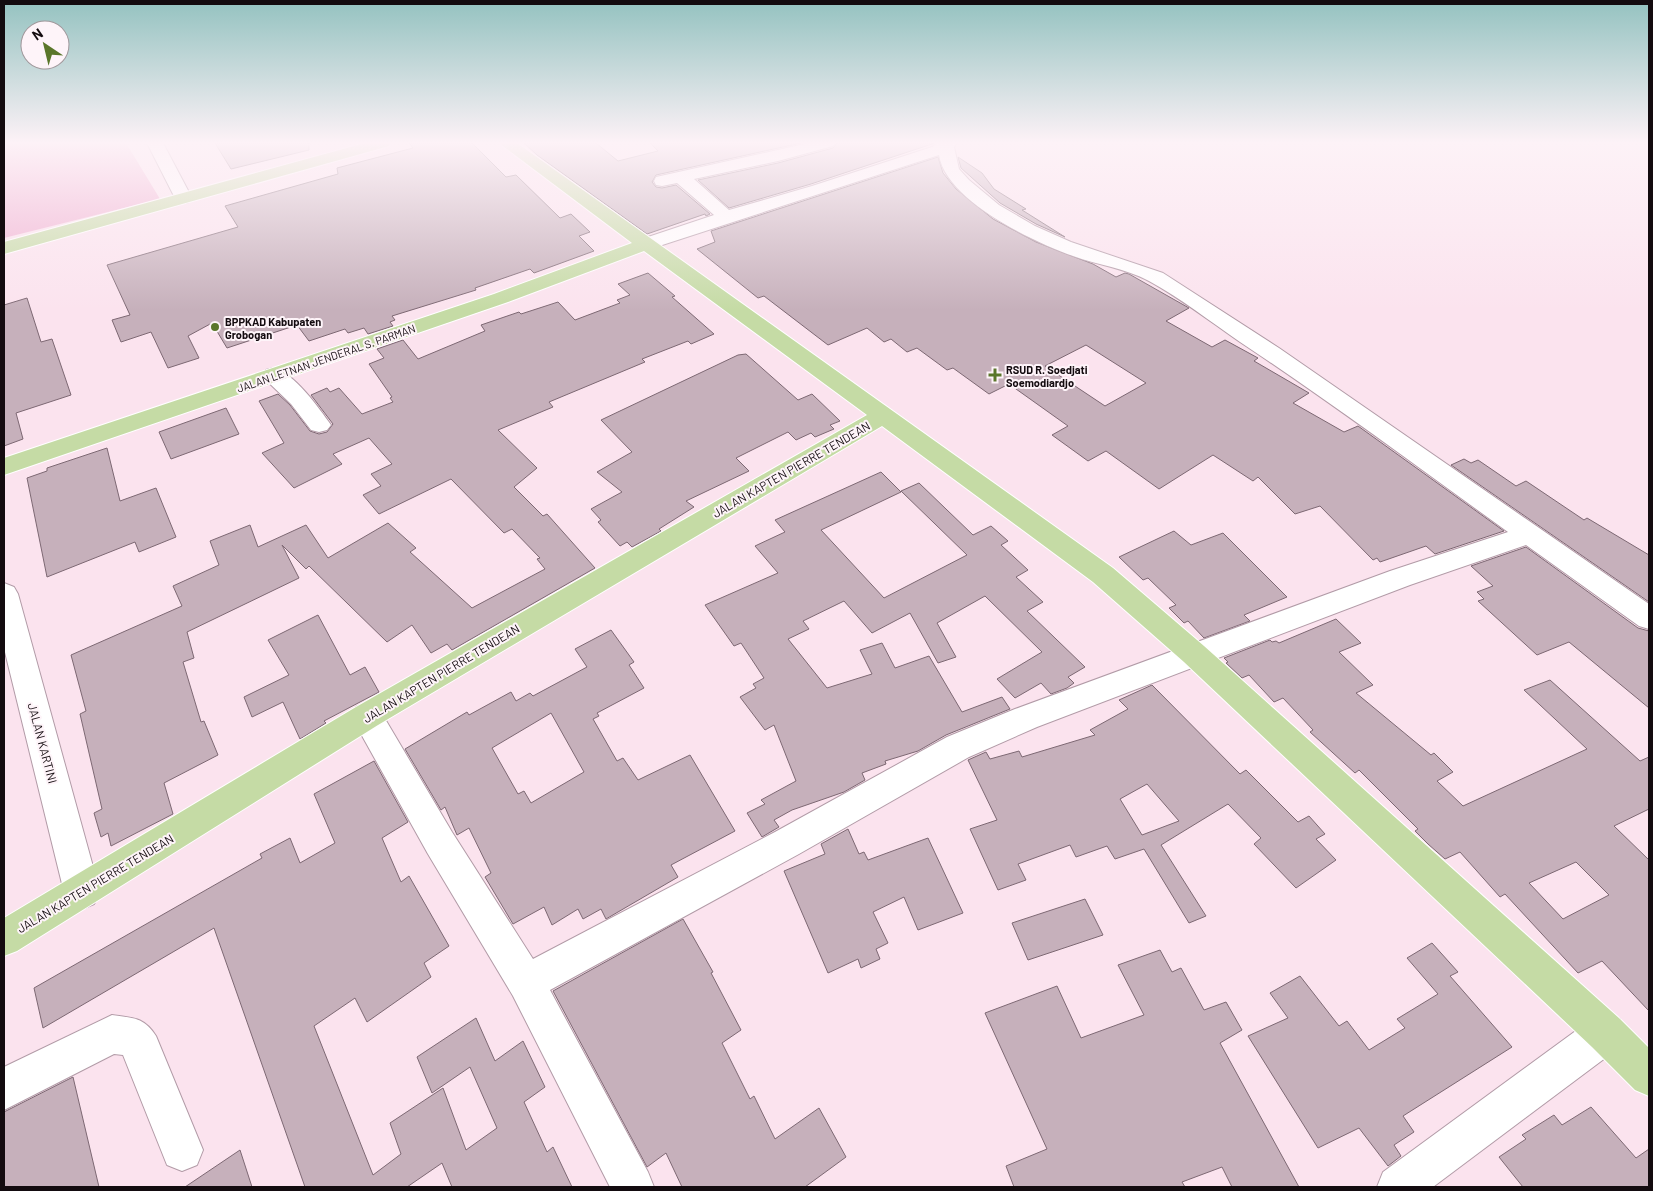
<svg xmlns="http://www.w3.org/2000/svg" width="1653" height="1191" font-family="Barlow,sans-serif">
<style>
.green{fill:#efb0d1}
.building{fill:#c6b0bb;stroke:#7d6873;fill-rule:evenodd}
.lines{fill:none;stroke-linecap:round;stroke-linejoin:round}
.minor-casing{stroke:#b29ba7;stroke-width:2}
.major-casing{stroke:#fff;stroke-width:2}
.minor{fill:#fff;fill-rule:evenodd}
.major{fill:#c5dba5;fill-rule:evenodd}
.poi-dot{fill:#5a762a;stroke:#fef4f9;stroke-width:2}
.labels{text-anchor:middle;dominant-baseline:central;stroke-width:4;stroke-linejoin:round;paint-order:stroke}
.far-poi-label{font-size:11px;font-weight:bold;fill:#130b0f;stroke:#fef4f9;text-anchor:start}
.far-street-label{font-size:11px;fill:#130b0f;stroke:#fef4f9}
.street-label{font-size:12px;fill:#130b0f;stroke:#fef4f9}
</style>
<rect width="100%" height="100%" fill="#fbe3ee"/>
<path class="green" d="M4 143H126L160 199 4 238Z"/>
<path class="building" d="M215 143H309V150L231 169Z
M409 143H472L506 177 516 175 560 218 571 214 590 232 579 236 594 251 534 273 530 269 475 288 476 290 392 316 395 320 390 322 393 326 368 334 364 328 348 333 345 329 309 341 297 325 227 348 212 323 188 336 199 358 168 368 151 332 121 342 112 320 130 315 107 265 238 227 225 206 338 174 337 168 413 148Z
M524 143H596L618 161 658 151 650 143H801L656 175 652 182 656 187 662 188 676 185 710 214 706 216 705 214 647 234 537 155Z
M837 143H935L811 184 729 208 698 180 778 163 833 148Z
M938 157 943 173 956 189 993 219 1036 242 1093 264 1116 277 1125 273 1129 274 1189 308 1166 321 1212 347 1225 340 1258 358 1254 361 1309 393 1293 403 1344 432 1358 426 1504 531 1435 554 1426 546 1380 562 1377 558 1373 560 1320 506 1295 514 1258 477 1253 481 1213 455 1159 489 1106 451 1088 461 1052 435 1068 426 1009 384 989 394 953 368 947 370 917 348 907 352 891 339 884 342 867 328 828 345 764 296 758 298 697 249 715 242 711 231ZM1086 345 1146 383 1105 406 1045 366Z
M958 157 982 173 994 189 1026 209 1022 210 1065 237 1036 224 1000 203 961 168Z
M648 273 675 296 672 297 714 334 691 344 688 341 642 359 645 362 549 402 553 407 498 430 537 468 514 487 543 516 547 514 595 568 452 650 447 644 431 653 412 625 387 642 309 566 306 569 282 545 299 578 187 632 194 658 183 662 201 722 204 721 218 755 164 783 173 814 111 846 108 833 101 837 94 813 102 809 80 714 86 711 71 655 182 606 173 586 219 565 210 541 250 525 258 547 306 525 328 558 388 523 416 548 410 552 472 608 545 569 537 559 540 558 512 529 504 533 451 479 379 514 363 495 381 486 371 474 392 464 369 438 333 454 342 464 294 488 262 453 284 443 259 401 278 394 290 405 310 431 319 434 327 432 333 424 311 395 327 388 330 392 339 388 362 414 393 402 390 398 392 397 369 364 384 358 377 349 403 340 418 359 485 331 481 325 519 312 521 314 558 302 575 320 620 303 617 300 630 295 618 284Z
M27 298 41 342 52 339 71 395 16 413 23 439 4 446V305Z
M746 354 798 400 812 394 840 421 830 425 834 429 815 437 811 433 796 440 788 432 736 458 749 471 686 501 694 507 659 529 661 531 632 547 627 542 620 546 598 522 601 520 591 509 622 492 597 472 632 452 601 420 738 355Z
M226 408 239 434 171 459 159 432Z
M107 448 120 501 156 488 176 537 139 552 135 542 47 577 27 478 47 471V468Z
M1464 459 1471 463 1478 460 1516 486 1526 481 1584 520 1587 518 1649 555V602L1451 465Z
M881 472 901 492 821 530 884 598 967 555 901 491 919 483 973 535 991 526 1008 541 1001 545 1028 570 1016 577 1043 602 1027 611 1085 667 1068 677 1074 683 1067 688 1051 694 1041 683 1015 698 997 679 1042 652 985 596 937 623 956 657 938 663 910 613 872 633 844 601 803 621 809 629 788 639 827 688 872 674 860 650 882 643 895 668 929 656 962 712 1002 697 1010 709 946 735 918 751 885 761 886 764 862 773 865 780 844 792 792 810 774 820 779 827 762 837 747 813 765 804 761 800 796 781 774 725 765 730 740 697 756 688 753 684 764 678 741 643 734 646 705 605 778 573 755 546 785 532 775 520Z
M1174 531 1191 545 1223 533 1287 597 1244 615 1250 621 1204 638 1188 621 1184 623 1169 608 1176 605 1148 578 1143 580 1119 557Z
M1526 547 1638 628 1649 631V708L1569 642 1537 655 1478 601 1484 599 1477 592 1493 586 1471 566Z
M318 615 350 675 365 667 379 692 324 721 326 723 300 739 283 702 252 717 244 697 289 675 268 640Z
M1336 619 1361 643 1339 652 1373 685 1356 693 1431 755 1434 753 1453 772 1437 781 1463 806 1587 749 1524 690 1550 680 1640 761 1649 757V809L1614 826 1649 860V1011L1602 961 1578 973 1505 894 1500 897 1460 852 1445 859 1428 844 1415 831 1418 829 1359 770 1355 773 1310 732 1313 730 1283 698 1274 702 1249 675 1242 678 1226 663 1228 662 1224 658 1270 640 1272 642 1276 641 1279 643ZM1576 862 1609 895 1563 919 1529 883Z
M611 630 634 662 629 665 644 688 597 713 599 716 593 719 617 761 623 758 638 780 690 755 735 831 671 865 678 877 606 919 601 909 583 919 578 909 552 925 544 907 513 924 485 877 491 873 469 828 457 835 445 807 441 810 405 749 467 712 469 715 511 692 516 701 530 693 533 696 587 667 575 649ZM551 713 584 772 531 803 524 791 518 794 492 748Z
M1152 685 1240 774 1246 770 1298 822 1309 816 1325 834 1316 839 1336 860 1296 888 1254 844 1261 838 1228 804 1161 845 1206 916 1189 923 1144 849 1115 859 1107 846 1076 857 1070 845 1018 864 1026 880 998 890 970 829 997 820 968 760 986 752 990 759 1019 751 1022 757 1095 735 1090 730 1128 709 1119 700ZM1147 784 1179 821 1142 835 1120 799Z
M374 761 408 822 382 838 401 882 409 876 449 946 424 963 431 977 367 1022 355 998 314 1026 373 1175 401 1154 390 1123 443 1088 466 1150 497 1128 470 1067 432 1093 417 1057 476 1018 495 1061 523 1041 545 1087 524 1102 547 1152 553 1147 572 1187H452L442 1163 407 1187H305L214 928 43 1028 34 988 262 858 260 854 290 838 300 863 335 843 314 794Z
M848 829 859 854 864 852 868 860 928 838 963 913 918 930 904 897 873 912 888 943 876 949 880 959 861 968 858 959 828 973 784 871 825 854 821 844Z
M1085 899 1103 935 1028 960 1012 923Z
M683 919 713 972 711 973 741 1030 722 1043 750 1099 754 1096 775 1139 819 1108 846 1157 805 1187H682L666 1153 647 1167 553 991Z
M1432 943 1458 972 1450 976 1512 1047 1403 1116 1414 1132 1394 1145 1401 1156 1388 1166 1359 1128 1318 1148 1248 1036 1288 1018 1270 993 1300 976 1339 1026 1347 1021 1369 1050 1405 1028 1397 1019 1438 994 1407 958Z
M1160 950 1172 972 1181 968 1204 1010 1226 1002 1242 1030 1220 1043 1299 1187H1232L1222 1167 1182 1182 1185 1187H1014L1006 1166 1047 1149 985 1013 1057 986 1081 1038 1144 1015 1118 965Z
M73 1077 99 1187H4V1112Z
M1591 1107 1636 1158 1649 1149V1187H1523L1499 1157 1526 1139 1522 1135 1554 1115 1562 1125Z
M240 1150 252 1187H185Z"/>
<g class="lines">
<defs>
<path id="minor" d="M147 143H163L192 198 189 202 183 203 177 202Z
M809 143H835L833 146 778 161 694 179 729 210 812 186 932 147 938 143H957L954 147 959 169 969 180 999 205 1035 226 1071 242 1163 273 1279 348 1649 604V629L1639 626 1526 545 1410 585 1037 727 969 757 799 854 550 990 648 1172 654 1187H610L513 996 428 854 356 725 352 716 356 707 367 703 378 707 452 832 533 959 775 832 947 737 1015 709 1390 571 1508 532C1419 468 1331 402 1240 342 1211 322 1179 297 1149 281 1125 268 1098 265 1073 256 1034 242 946 201 939 155L653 248 646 250 639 248 637 244 639 240 714 215 677 183 662 186 656 185 654 181 656 177Z
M274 368C294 373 319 408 331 425L327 430 319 432 311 430 291 404 266 380 263 375 266 370Z
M4 583 14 587 18 594 100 892 94 904 82 909 70 904 64 892 4 648Z
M1606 1014 1620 1019 1625 1033 1620 1047 1433 1187H1377L1383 1172 1592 1019Z
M112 1015C133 1018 144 1017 156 1036L203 1150 197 1165 182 1171 167 1165 123 1055 114 1054 4 1110V1067Z"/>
<path id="major" d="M365 143H391L389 146 4 254V242Z
M499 143H517L1113 568 1204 646 1620 1019 1649 1048V1096L1635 1090 1592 1047 1184 662 1093 582 882 426 378 725 17 951 4 956V918L356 707 867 415 644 251 508 302 4 475V458L494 294 632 243Z"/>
</defs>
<use href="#minor" class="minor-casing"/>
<use href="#major" class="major-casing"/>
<use href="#minor" class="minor"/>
<use href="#major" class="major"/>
</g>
<linearGradient id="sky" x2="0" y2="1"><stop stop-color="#94c2c0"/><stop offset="0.46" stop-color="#fdf2f7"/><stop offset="1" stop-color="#fdf2f7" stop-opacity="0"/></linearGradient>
<rect width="1653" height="310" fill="url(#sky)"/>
<g class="poi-dot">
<circle cx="215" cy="327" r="5"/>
<path d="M992.5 367.5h5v5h5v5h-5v5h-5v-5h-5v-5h5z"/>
</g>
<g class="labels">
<g class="far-poi-label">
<text x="225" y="321">BPPKAD Kabupaten<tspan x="225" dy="13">Grobogan</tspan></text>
<text x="1006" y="369">RSUD R. Soedjati<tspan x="1006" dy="13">Soemodiardjo</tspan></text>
</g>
<g class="far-street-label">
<text transform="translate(326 358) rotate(-19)">JALAN LETNAN JENDERAL S. PARMAN</text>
</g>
<g class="street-label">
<text transform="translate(791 469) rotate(-30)">JALAN KAPTEN PIERRE TENDEAN</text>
<text transform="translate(441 673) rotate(-31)">JALAN KAPTEN PIERRE TENDEAN</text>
<text transform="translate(43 743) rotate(75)">JALAN KARTINI</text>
<text transform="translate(95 883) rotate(-31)">JALAN KAPTEN PIERRE TENDEAN</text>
</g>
</g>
<rect width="1653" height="1191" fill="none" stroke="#130b0f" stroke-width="10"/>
<g transform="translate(45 45) rotate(325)"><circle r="24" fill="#fef4f9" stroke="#a0979b"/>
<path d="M0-4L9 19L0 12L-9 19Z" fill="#5a762a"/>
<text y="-8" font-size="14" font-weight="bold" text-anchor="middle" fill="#130b0f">N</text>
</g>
</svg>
